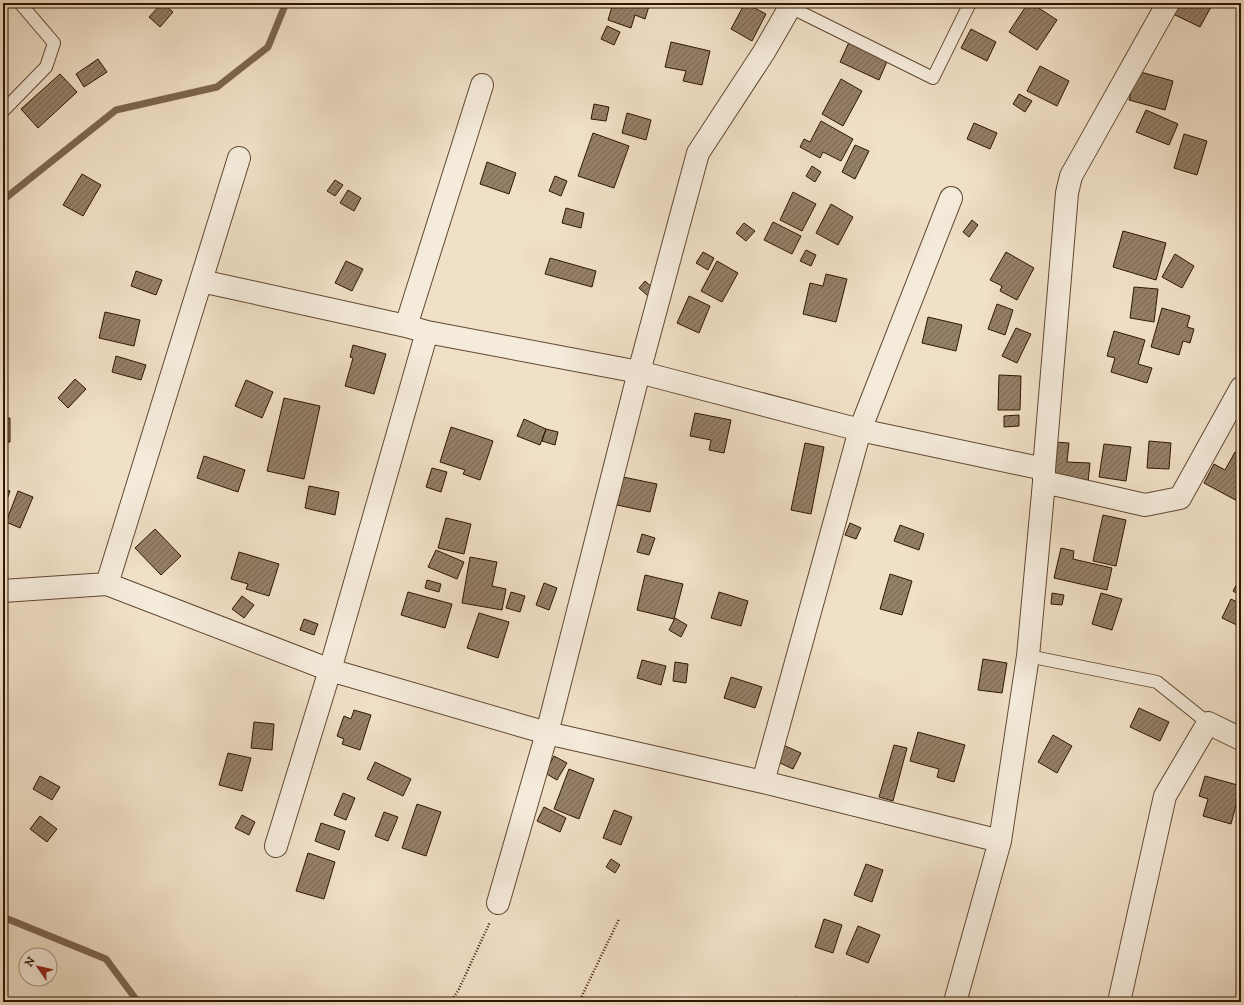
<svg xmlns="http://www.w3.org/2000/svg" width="1244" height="1005" font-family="'IM FELL DW Pica',serif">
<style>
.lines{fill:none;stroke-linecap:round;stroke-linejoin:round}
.stream{stroke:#7c664f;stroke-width:7}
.building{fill:url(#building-hatch);stroke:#301600}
.service-casing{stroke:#604832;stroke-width:14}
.minor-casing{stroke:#604832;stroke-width:24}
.path{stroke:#301600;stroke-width:2.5;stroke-dasharray:1 2;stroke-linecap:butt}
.service{stroke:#f5ebdb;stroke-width:12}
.minor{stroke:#f5ebdb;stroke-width:22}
</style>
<defs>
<pattern id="building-hatch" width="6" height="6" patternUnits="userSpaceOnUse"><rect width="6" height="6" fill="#947f67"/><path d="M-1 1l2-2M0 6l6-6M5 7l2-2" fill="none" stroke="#796752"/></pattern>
</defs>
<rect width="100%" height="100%" fill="#f0e0c7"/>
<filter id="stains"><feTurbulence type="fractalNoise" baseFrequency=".005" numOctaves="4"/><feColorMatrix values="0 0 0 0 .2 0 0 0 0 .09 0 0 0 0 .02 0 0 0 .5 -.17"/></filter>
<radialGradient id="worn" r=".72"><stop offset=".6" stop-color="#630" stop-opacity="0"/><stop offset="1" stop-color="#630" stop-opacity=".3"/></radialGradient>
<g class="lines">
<path class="stream" d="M3 200 116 110 217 87 268 47 286 3
M3 917 106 959 138 1002"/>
</g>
<path class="building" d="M162 3 173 12 160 27 149 17Z
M613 3H650L645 19 635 15 631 28 608 20Z
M745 3 766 14 752 41 731 29Z
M1028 3H1031L1057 20 1037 50 1009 32Z
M1179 3H1202L1211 7 1200 27 1173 14Z
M607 26 620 32 614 45 601 39Z
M971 29 996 42 987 61 961 48Z
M850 40 889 57 879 80 840 62Z
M671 42 710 51 702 85 683 81 686 71 665 67Z
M98 59 107 72 84 87 76 74Z
M1040 66 1069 81 1057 106 1027 91Z
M1137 71 1173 81 1165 110 1129 100Z
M60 74 77 92 38 128 21 109Z
M841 79 862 91 843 126 822 114Z
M1019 94 1032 101 1025 112 1013 104Z
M594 104 609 107 606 121 591 119Z
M1146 110 1178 124 1169 145 1136 132Z
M627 113 651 120 646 140 622 133Z
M821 121 853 139 841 161 823 152 820 158 800 147 804 139 810 142Z
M974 123 997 133 990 149 967 139Z
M593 133 629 146 614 188 578 176Z
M1184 134 1207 141 1197 175 1174 168Z
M855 145 869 151 855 179 842 172Z
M487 162 516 173 509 194 480 184Z
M812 166 821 172 815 182 806 176Z
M82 174 101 185 83 216 63 205Z
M555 176 567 181 561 196 549 191Z
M335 180 343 185 335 196 327 191Z
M348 190 361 198 354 211 340 203Z
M793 192 816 204 802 231 780 220Z
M831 204 853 217 838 245 816 233Z
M566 208 584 213 581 228 562 223Z
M972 220 978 225 969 237 963 232Z
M773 222 801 236 792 254 764 240Z
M744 223 755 231 746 241 736 233Z
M1123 231 1166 243 1156 280 1113 267Z
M806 250 816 255 811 266 800 261Z
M703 252 714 258 708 270 696 263Z
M1006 252 1034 268 1017 300 1000 291 1002 286 990 280Z
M1175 254 1194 266 1182 288 1162 277Z
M550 258 596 271 592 287 545 274Z
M346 261 363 269 352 291 335 283Z
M717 261 738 273 722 302 701 291Z
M136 271 162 280 156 295 131 286Z
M826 274 847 279 836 322 803 314 810 283 823 286Z
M645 281 654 289 648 296 639 288Z
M1134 287 1158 289 1154 322 1130 318Z
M689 296 710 306 699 333 677 323Z
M997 304 1013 310 1005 335 988 329Z
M1162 308 1190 316 1187 327 1194 329 1190 343 1183 341 1179 355 1151 347Z
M105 312 140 320 134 346 99 338Z
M928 317 962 325 956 351 922 343Z
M1016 328 1031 334 1017 363 1002 356Z
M1114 331 1145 340 1138 364 1152 368 1147 383 1111 372 1115 358 1107 356Z
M353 345 386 354 374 394 345 386 353 358 350 357Z
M116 356 146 365 141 380 112 372Z
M999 375 1021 376 1020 410H998Z
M75 379 86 389 68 408 58 398Z
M246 380 273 392 262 418 235 406Z
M284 398 320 406 304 479 267 471Z
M695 413 731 420 724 453 709 450 711 440 690 436Z
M1019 415V426L1004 427V416Z
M3 418H10V442H3Z
M524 419 546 429 540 445 517 436Z
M451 427 493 441 480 480 463 474 465 470 440 462Z
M546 429 558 432 555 445 542 441Z
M1149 441 1171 443 1169 469 1147 468Z
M1054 442 1069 443 1067 462 1090 463 1088 482 1051 480Z
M805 443 824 447 811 514 791 510Z
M1104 444 1131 447 1126 481 1099 477Z
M1235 452 1241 455V503L1204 483 1214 464 1225 470Z
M204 456 245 470 238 492 197 478Z
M432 468 447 472 441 492 426 487Z
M623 477 657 484 650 512 617 505Z
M309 486 339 492 335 515 305 508Z
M3 488 10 491 3 511Z
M18 491 33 497 20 528 6 522Z
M1103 515 1126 520 1116 566 1093 561Z
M446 518 471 524 464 554 438 548Z
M850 523 861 528 856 539 845 535Z
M900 525 924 534 919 550 894 541Z
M155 529 181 556 161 575 135 548Z
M642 534 655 538 649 555 637 552Z
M1061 548 1074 551 1073 559 1112 568 1107 590 1054 578Z
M436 550 464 562 457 579 428 567Z
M239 552 279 564 269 596 246 589 248 584 231 579Z
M470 557 497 562 492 586 506 589 502 610 462 603Z
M890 574 912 581 902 615 880 609Z
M645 575 683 584 674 619 637 610Z
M1241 577V596L1233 591Z
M427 580 441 584 439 592 425 588Z
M544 583 557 588 549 610 536 605Z
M408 592 452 604 445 628 401 615Z
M511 592 525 596 520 612 506 608Z
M719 592 748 601 741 626 711 618Z
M1052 593 1064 595 1062 605 1051 604Z
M1101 593 1122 599 1112 630 1092 624Z
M242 596 254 605 244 618 232 609Z
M1231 599 1241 604V627L1222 618Z
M479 613 509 622 498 658 467 648Z
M675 618 687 625 681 637 669 630Z
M304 619 318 624 314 635 300 630Z
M983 659 1007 663 1002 693 978 690Z
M642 660 666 666 661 685 637 678Z
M675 662 688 664 686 683 673 681Z
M731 677 762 687 755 708 724 698Z
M1139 708 1169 722 1160 741 1130 727Z
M354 710 371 715 360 750 342 744 344 739 337 736 344 716 351 719Z
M254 722 274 724 272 750 251 748Z
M918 732 965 745 954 782 937 777 939 769 910 761Z
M1053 735 1072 746 1057 773 1038 762Z
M772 740 801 753 793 769 765 756Z
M894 745 907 748 893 801 879 797Z
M228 753 251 758 242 791 219 785Z
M554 756 567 763 557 780 545 773Z
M375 762 411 779 403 796 367 779Z
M569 769 594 779 579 819 554 809Z
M40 776 60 787 52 800 33 789Z
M1205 776 1241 786 1231 824 1203 816 1208 799 1199 796Z
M343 793 355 798 346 820 334 815Z
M417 804 441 812 426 856 402 848Z
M544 807 566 818 560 832 537 821Z
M614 810 632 817 621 845 603 838Z
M384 812 398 817 388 841 375 836Z
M242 815 255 822 249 835 235 828Z
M40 816 57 829 47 842 30 829Z
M321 823 345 831 339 850 315 841Z
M308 853 335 862 324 899 296 891Z
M611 859 620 865 615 873 606 867Z
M866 864 883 870 872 902 854 895Z
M824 919 842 925 833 953 815 947Z
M858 926 880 935 868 963 846 954Z
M795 997 815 1002H794Z"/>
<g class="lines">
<defs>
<path id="service" d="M790 7 933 78 970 3
M3 111 46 67 54 43 20 3
M1028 656 1157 682 1208 723"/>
<path id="minor" d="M201 281 406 326 427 332 639 372 860 430 1044 469
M406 326 482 85
M1044 482 1145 505 1180 498 1241 388
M107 584 239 158
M3 591 107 584 330 670 547 733 763 782 1000 841
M763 782 860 430 951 198
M276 846 330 670 427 332
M498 903 547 733 639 372 698 153 764 52 790 7V3
M955 1002 1000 841 1028 656 1044 482V469L1067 193 1071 176 1168 3
M1119 1002 1165 796 1208 723 1241 739"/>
</defs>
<use href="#service" class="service-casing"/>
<use href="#minor" class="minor-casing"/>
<path class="path" d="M450 1002 458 991 490 922
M579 1002 619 919"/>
<use href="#service" class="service"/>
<use href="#minor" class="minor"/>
</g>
<rect width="1244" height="1005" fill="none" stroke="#f0e0c7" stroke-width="16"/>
<rect x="4" y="4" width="1236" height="997" fill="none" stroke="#301600" stroke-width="2"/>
<rect x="8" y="8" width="1228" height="989" fill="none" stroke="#301600"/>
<g transform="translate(38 967) rotate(304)"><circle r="19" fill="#f5ebdb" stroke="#a69683"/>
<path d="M0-3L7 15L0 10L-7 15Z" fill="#8f2418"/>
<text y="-6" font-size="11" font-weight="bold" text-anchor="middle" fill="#301600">N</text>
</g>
<rect width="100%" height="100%" filter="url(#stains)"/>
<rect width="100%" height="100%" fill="url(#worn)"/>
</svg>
